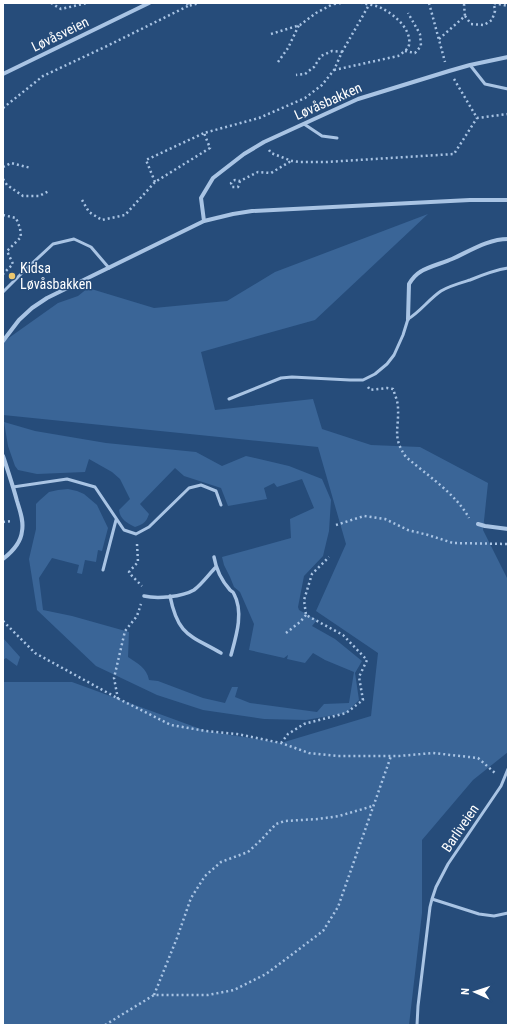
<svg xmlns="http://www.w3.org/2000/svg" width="511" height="1028" font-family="'Roboto Condensed',sans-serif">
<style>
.green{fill:#3a6597}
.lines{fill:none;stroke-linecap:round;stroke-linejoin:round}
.path{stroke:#a9c4e4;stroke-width:2.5;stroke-dasharray:2 3;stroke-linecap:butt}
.service{stroke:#a9c4e4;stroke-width:3}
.pedestrian{stroke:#a9c4e4;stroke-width:3.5}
.minor{stroke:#a9c4e4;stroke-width:4}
.poi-dot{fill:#ecc76f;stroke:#264c7a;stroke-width:1.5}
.labels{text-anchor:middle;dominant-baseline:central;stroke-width:3;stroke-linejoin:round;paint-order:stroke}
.street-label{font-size:14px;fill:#fff;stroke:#264c7a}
.poi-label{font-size:14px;fill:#fff;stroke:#264c7a;text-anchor:start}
</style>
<rect width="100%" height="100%" fill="#264c7a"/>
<path class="green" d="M428 214 315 320 201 352 215 410 313 399 322 429 371 445 420 447 488 483 483 530 508 580V752L473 780 422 840V913L409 1025H3V682H72L206 731 281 743 371 716 378 653 316 611 346 544 318 447 3 415V342L58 303 78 296 88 288 154 308 227 301 275 272Z
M4 422 35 431 106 443 196 452 222 466 246 456 289 466 322 479 331 500 329 531 323 556 304 576 298 607 299 610 317 620 312 626 335 639 362 661 355 673 359 700 346 713 306 720 264 719 203 710 157 695 96 666 37 610 29 559 36 529V504L40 500 49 492 58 490 68 489 77 491 84 494 97 505 108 528 102 551 98 550 96 562 85 560 82 574 77 573 79 565 52 558 39 578 43 610 72 616 129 632 128 657C137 663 147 668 149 680L158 681 203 698 225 703 232 687H238L235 697 250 703 317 712 324 704 349 703 354 672 325 660 313 653 305 663 287 659 288 655 284 658 249 650 254 624 240 592 234 587 230 577 224 565 222 557 291 538 290 519 314 508 302 479 277 487 274 483 264 488 267 499 228 506 221 488 184 476 175 468 140 504 149 514C146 523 143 524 135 527 127 523 120 519 119 510L130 499 120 479 112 472 89 459 85 472 37 474 18 470 15 466 8 446Z
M3 638 20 657 17 666 6 658 3 660Z"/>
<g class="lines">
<path class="path" d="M51 3 61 9 87 3
M187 3 188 6 199 3
M429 3 445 62
M494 3 508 6
M334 4 341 3
M465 16 471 24 484 25 492 20 495 11 494 4
M271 34 300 25 316 13 335 3
M439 39 465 16 464 5 466 3
M405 51 415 53 421 46 420 34 408 13
M342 52 369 5
M278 62 288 48 299 25
M334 70 398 56C402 53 408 50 409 45 412 30 395 15 383 9 377 5 369 5 362 3
M454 79 477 118 508 114
M3 108 43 76 107 46 188 6
M269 150 271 153 292 161 300 162H326L454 154 477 118
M3 167 11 163 31 168
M3 179 7 185 23 196H39L49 191
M240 181 238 187H232L231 183 235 180 240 181 258 172 271 173 291 161
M155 182 146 160 204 133
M82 200 89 212 102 220 125 215 155 182 210 148 204 133 259 118 305 98 322 85 334 70 342 52 332 51 321 56 314 67 305 74 296 75
M3 215 16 218 20 228 21 237 7 251 13 264 3 274
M368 387 370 390 387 388 393 389C395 395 398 402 398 408 399 430 392 437 406 457 427 475 456 494 469 518
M3 522 12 521
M336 525 364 516 385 519 408 530 428 535 453 543 508 544
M137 544 138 562 129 572 132 576 142 586
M3 621 35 653 119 699 171 725 206 731 237 734 281 743 309 753 338 756H399L433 753 478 758 495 773
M286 633 300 622 306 615
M118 699 114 678 125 631 137 616 141 604
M281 743 288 734 304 724 346 713 363 700 359 677 367 660 343 635 306 615 304 600 312 574 329 557
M154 995 177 938 191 898 205 876 221 862 248 852 261 840 276 824 285 821 318 819 339 816 373 806
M105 1025 154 995H208L234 990 266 974 323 931 338 907 391 756"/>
<path class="service" d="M470 65 485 84 508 89
M304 124 322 136 337 138
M3 292 25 270 53 244 74 239 91 247 109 268
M229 399 281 378 292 377 350 380H363L375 374 387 364 394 355 403 335 408 319C420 312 429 299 441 291 449 286 460 283 470 280 482 275 495 270 508 268
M13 487 67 479 95 487 124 530 136 534 149 527 189 488 201 485 216 491 221 505
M103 570 116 520
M432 899 436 887 448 864 501 786 508 769
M417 1025 418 1006 430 907 432 899 479 914 494 916 508 913"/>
<path class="pedestrian" d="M214 557C216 569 222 581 230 590 233 593 232 590 234 594 244 612 236 637 231 655
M144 596C157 599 182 597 194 590 202 584 209 574 216 567
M170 596C178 636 190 635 221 653"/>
<path class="minor" d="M3 74 149 3
M204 221 201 198 213 178 244 154 264 142 358 99 449 71 470 65 508 57
M408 319 409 284C412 279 415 275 420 272 427 267 443 263 452 259 470 251 488 239 508 239
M3 341 19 320 32 308 47 298 204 221 233 214 252 211 470 200H508
M3 456C8 471 13 486 17 501 20 511 24 521 22 531 21 543 12 552 3 559
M478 524 485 526 508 529"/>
</g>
<circle class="poi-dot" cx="12" cy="276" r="4"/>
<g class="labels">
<g class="street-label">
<text transform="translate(60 34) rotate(-26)">Løvåsveien</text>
<text transform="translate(328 101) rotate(-24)">Løvåsbakken</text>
<text transform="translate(460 828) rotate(-56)">Barliveien</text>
</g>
<g class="poi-label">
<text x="20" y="268">Kidsa<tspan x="20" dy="16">Løvåsbakken</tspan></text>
</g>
</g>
<rect width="511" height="1028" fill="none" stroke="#ffffff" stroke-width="8"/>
<g transform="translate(475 992) rotate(273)" stroke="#264c7a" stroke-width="3" paint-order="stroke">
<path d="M0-3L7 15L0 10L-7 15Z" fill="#ffffff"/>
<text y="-6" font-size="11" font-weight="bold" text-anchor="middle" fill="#ffffff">N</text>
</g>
</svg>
